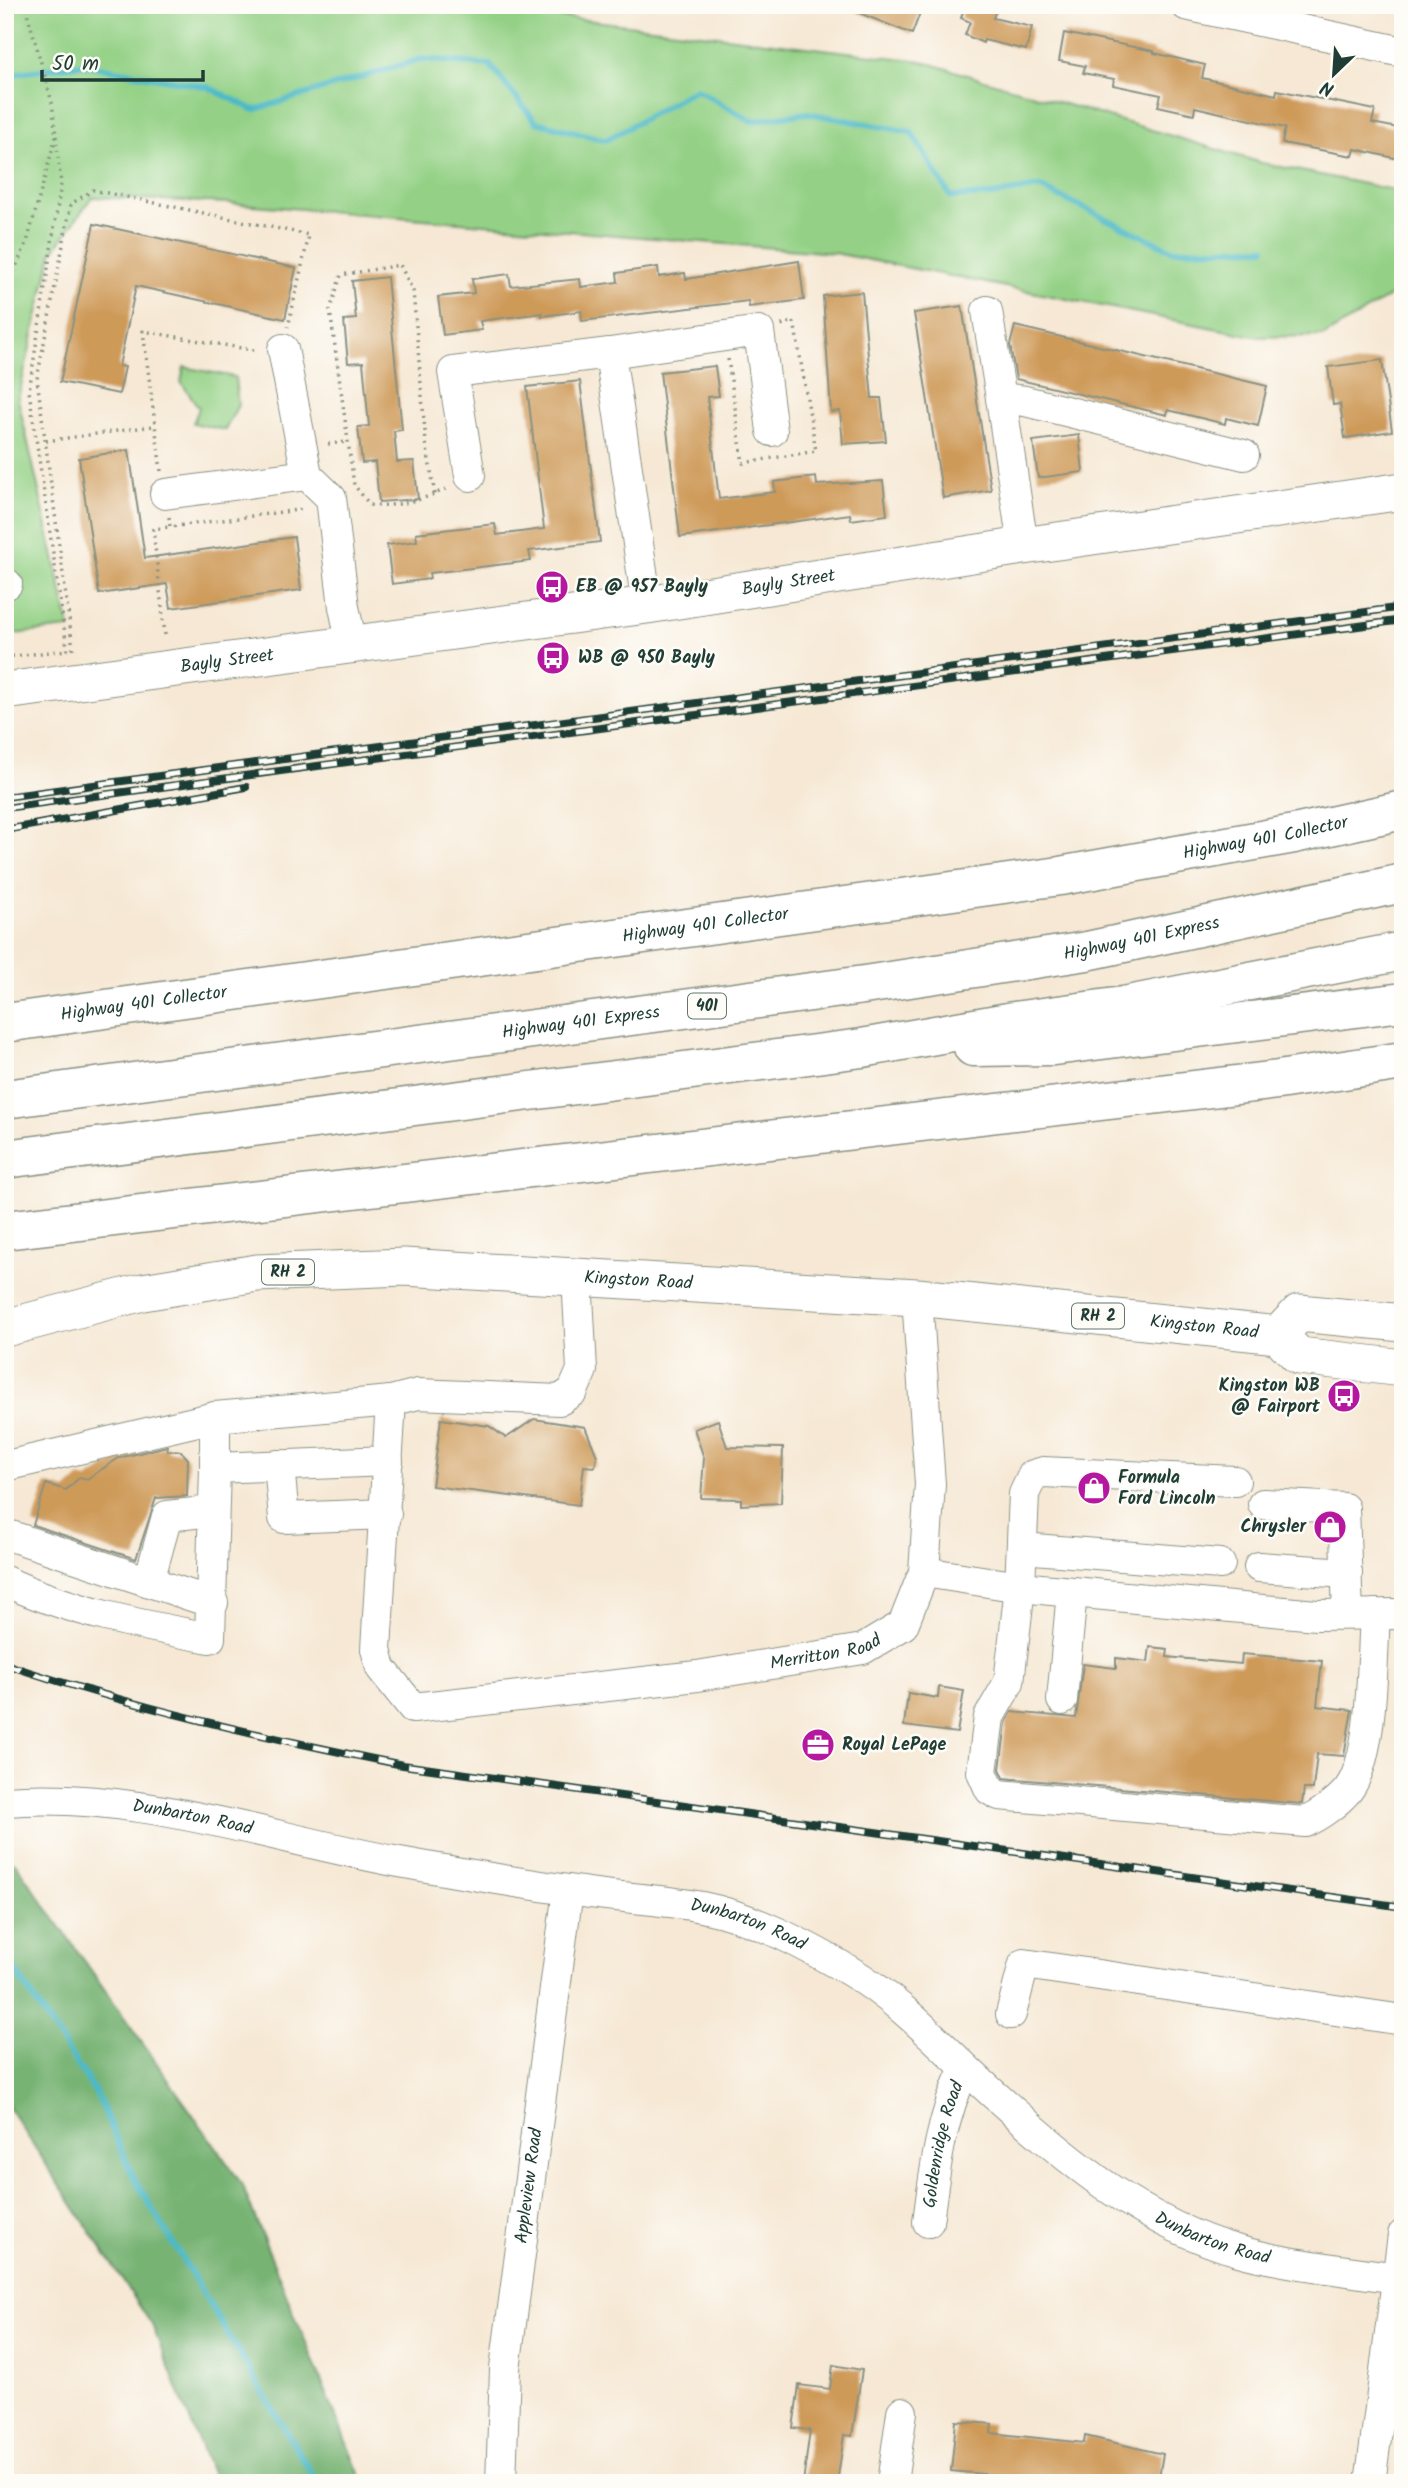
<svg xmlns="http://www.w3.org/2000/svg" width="1408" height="2488" font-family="Kalam,sans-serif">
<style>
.green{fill:#94d186;stroke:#5a875d;stroke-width:2}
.forest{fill:#77b373;stroke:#4b7854;stroke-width:2}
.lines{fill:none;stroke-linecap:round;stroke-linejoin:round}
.stream{stroke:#4cb9c7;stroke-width:6}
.building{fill:#ce9a59}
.minor-casing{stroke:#8a9284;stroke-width:32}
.major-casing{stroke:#8a9284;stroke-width:39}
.highway-casing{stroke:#8a9284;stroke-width:41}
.path{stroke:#8a9284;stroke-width:3.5;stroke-dasharray:2 5;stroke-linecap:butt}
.minor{stroke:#fff;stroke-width:30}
.major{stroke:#fff;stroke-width:37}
.highway{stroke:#fff;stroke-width:38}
.rail-casing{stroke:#1f3d34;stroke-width:8}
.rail{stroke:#fdfcf7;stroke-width:5;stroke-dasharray:16;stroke-linecap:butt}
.labels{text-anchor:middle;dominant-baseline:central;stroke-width:5;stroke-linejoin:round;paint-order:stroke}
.shield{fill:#fdfcf7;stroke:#62766e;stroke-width:2}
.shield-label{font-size:16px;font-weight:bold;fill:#1f3d34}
.street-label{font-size:18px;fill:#1f3d34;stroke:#fdfcf7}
.poi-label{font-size:18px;font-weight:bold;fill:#1f3d34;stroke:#fdfcf7;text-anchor:start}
</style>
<rect width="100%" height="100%" fill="#fdfcf7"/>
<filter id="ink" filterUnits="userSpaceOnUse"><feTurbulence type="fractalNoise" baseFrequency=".0143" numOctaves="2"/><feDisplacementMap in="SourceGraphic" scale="14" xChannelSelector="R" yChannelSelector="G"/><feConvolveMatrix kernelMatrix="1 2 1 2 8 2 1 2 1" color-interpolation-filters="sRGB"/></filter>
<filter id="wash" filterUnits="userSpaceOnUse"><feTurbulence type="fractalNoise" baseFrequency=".00686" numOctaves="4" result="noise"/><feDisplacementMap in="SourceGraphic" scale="28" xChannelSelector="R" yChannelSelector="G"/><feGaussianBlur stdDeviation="1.57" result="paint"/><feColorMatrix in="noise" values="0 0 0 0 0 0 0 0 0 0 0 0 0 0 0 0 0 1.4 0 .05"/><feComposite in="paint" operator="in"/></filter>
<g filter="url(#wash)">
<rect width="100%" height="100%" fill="#f6e8d4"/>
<path class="green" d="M5 5 488 8 921 61 1262 163 1403 192V288L1324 336 1259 337 834 253 228 203 92 197 52 253 18 399 70 628 5 635Z
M184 367 235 377 238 405 225 430 193 423 199 408 181 382Z"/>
<path class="forest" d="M14 1861 241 2183 363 2483H215L152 2325 5 2102V1862Z"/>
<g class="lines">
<path class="stream" d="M5 75 82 64 208 87 254 110 421 59 490 65 536 122 606 140 696 89 751 121 807 113 911 132 951 197 992 195 1039 187 1172 250 1265 248
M5 1955 97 2095 134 2178 317 2483"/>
</g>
<g id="blocks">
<path class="building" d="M839 5H923L912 34Z
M965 5H985L996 10 993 18 1032 27 1026 50 984 40 983 43 965 35 970 22 961 18Z
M1064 33 1154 51V53L1205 65 1202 78 1276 95 1277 90 1375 110 1372 123 1403 129V160L1355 149 1353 156 1282 143 1285 128 1195 107 1194 114 1158 106 1161 95 1113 85 1114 79 1083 73 1085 66 1059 61Z
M94 224 296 268 285 319 136 286 119 366 125 367 119 394 60 382Z
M799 261 804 300 749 307 748 301 582 321 581 311 542 316V313L480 321 482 330 443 335 438 297 474 293 472 279 509 274 511 286 580 279 581 287 618 282 617 273 658 267 659 277 685 273 686 279Z
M387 277 402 430 394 431 397 462 414 461 418 499 379 502 375 462 362 463 358 427 369 426 363 362 348 363 344 320 356 319 352 281Z
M862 292 872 398H881L886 441 843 444 840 411 831 412 823 296Z
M962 306 991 490 943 498 914 313Z
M1015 326 1267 386 1258 426 1226 418 1225 424 1168 410 1167 415 1016 379 1010 345Z
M1382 360 1392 431 1345 438 1340 404 1333 405 1328 367Z
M715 366 719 396 707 397 719 499 775 492 774 482 816 477 817 485 883 481 887 515 851 520 850 514 680 537 660 372Z
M580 381 600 542 529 551 531 561 429 573 430 579 392 584 387 545 417 541 416 533 495 524 497 535 544 529 527 387Z
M1079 435 1083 472 1038 478 1033 441Z
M129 450 145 558 294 537 301 590 171 608 167 584 99 594 79 458Z
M441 1419 489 1426 506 1438 534 1419 585 1427 597 1456 595 1467 584 1466 579 1505 432 1486Z
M718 1420 727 1447 783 1448 781 1503 741 1505V1499L701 1498 704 1458 694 1429Z
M167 1446 168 1451H181L188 1459 187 1496 156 1498 136 1559 33 1525 46 1484 66 1490 80 1477 87 1479 119 1458Z
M1150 1647 1168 1649 1167 1657 1241 1664 1242 1654 1322 1661 1317 1706 1352 1710 1344 1756 1317 1754 1313 1789H1304L1302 1804 1004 1778 1000 1769 1006 1723 1012 1712 1076 1718 1083 1664 1116 1668V1658L1148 1662Z
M939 1687 964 1691 957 1733 904 1726 908 1693 938 1698Z
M833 2365 862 2370 852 2436 844 2435 837 2483H803L810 2430 793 2428 799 2385 830 2389Z
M956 2421 992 2424 991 2433 1084 2443 1085 2436 1163 2454 1158 2483H1020L993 2479V2475L951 2471Z"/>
</g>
</g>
<g filter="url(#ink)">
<use href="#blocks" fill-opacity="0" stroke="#8a9284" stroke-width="2"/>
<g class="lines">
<defs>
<g id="minor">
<path d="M1186 5 1403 52"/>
<path d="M987 311 1001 398"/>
<path d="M283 349 307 475 331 498 344 607 352 645"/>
<path d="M610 353 647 605"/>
<path d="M470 476 453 372 610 353 759 331 772 431"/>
<path d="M165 494 307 475"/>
<path d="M1023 546 1001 398 1025 401 1244 455"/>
<path d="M5 584H7"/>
<path id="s1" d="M577 1277 582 1370 573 1391 560 1400 418 1394 391 1401 376 1649 381 1668 413 1708 697 1676 863 1649 903 1625 924 1572 930 1484 917 1297"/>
<path d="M388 1461 215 1468V1417L391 1401"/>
<path d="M279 1465 284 1518 386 1514"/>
<path d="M6 1466 215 1417"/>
<path d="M1235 1481 1043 1472 1033 1475 1024 1494 1020 1587 1009 1682 989 1717 982 1772 990 1790 999 1795 1305 1822C1319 1816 1338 1802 1348 1790 1374 1757 1372 1657 1375 1614"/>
<path d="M1263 1504 1344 1508 1348 1614"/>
<path d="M5 1534 213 1603"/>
<path d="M1022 1548 1220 1564"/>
<path d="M1259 1567 1347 1573"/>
<path d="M924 1572 1020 1587 1316 1615 1403 1614"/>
<path d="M5 1581C69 1611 140 1625 210 1638L215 1468"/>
<path d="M149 1581 167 1516 213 1511"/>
<path d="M1062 1700 1072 1592"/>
<path id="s2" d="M5 1801C134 1790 267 1837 394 1861 459 1873 524 1884 589 1893 626 1898 665 1900 702 1907 753 1917 803 1944 848 1970 905 2003 949 2055 998 2098 1069 2162 1145 2225 1239 2251 1290 2265 1344 2270 1397 2278"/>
<path d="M1011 2014 1024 1964 1403 2020"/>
<path id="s3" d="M928 2222C935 2168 941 2118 965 2068"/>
<path id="s4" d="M501 2483 505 2369 568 1890"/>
<path d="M892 2483 902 2412"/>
<path d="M1370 2483 1403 2235"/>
</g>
<g id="major">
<path id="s5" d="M5 691 647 605 1023 546 1403 491"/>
<path id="s6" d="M5 1328 143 1292 257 1273 404 1267 917 1297 1278 1335 1299 1356 1403 1368"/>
<path d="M1278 1335 1299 1313 1403 1323"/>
</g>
<g id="highway">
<path id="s7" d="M5 1023 1060 876 1294 834 1403 810"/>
<path d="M973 1047 1054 1046 1403 1002"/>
<path id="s8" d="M5 1099 864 985 1087 951 1403 883"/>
<path d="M5 1159 862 1048 1014 1021 1123 1006 1403 951"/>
<path d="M5 1230 1278 1080 1403 1061"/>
</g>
</defs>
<use href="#minor" class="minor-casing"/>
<use href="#major" class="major-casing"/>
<use href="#highway" class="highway-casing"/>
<path class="path" d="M56 136 61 184 29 391 68 654
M5 291 27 242 56 136 52 102 25 5
M728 359 743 463 816 451 794 321 781 325
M46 441 153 426
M328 444 347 442
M161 471 143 331 258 351
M435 494 426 443 413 291 400 265 341 275 330 310 354 485 370 505C400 507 423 500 450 487
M169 517 170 527 305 509
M165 635 153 529 170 527
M73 649 37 379 71 204 93 190 309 235 288 327
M5 657 68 650"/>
<use href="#minor" class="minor"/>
<use href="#major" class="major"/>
<use href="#highway" class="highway"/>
<defs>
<path id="rail" d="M5 797 1403 607
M5 808 1403 620
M5 830 246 787
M5 1664C135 1708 268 1738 403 1765L1403 1907"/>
</defs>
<use href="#rail" class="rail-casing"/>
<use href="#rail" class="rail"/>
</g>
</g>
<defs>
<symbol id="bus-disc" viewBox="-11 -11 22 22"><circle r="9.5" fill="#b5179e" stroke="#fdfcf7"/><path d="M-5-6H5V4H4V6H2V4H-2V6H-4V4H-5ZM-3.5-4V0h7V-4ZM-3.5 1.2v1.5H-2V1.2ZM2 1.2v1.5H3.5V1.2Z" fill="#fff"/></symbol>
<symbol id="shop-disc" viewBox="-11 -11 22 22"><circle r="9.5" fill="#b5179e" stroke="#fdfcf7"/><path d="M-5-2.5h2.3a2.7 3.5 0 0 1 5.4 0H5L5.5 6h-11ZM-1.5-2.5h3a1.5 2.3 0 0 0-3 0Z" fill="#fff"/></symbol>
<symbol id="office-disc" viewBox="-11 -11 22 22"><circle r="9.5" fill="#b5179e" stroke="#fdfcf7"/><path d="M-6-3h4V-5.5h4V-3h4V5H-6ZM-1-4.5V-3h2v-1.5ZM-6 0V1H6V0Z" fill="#fff"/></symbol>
</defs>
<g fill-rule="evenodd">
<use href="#bus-disc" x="533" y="568" width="38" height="38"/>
<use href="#bus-disc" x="534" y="639" width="38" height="38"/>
<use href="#bus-disc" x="1325" y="1377" width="38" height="38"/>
<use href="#shop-disc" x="1075" y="1469" width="38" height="38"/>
<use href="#shop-disc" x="1311" y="1508" width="38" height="38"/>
<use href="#office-disc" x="799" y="1726" width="38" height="38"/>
</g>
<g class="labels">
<g class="shield">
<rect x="688" y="993.5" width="38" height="25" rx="5"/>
<rect x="262" y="1259.5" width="52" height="25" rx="5"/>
<rect x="1072" y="1303.5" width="52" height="25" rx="5"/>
</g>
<g class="shield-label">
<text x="707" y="1006">401</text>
<text x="288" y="1272">RH 2</text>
<text x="1098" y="1316">RH 2</text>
</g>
<g class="street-label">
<text stroke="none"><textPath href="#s5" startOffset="791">Bayly Street</textPath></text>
<text stroke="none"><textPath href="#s5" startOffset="224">Bayly Street</textPath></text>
<text stroke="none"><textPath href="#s7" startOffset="1274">Highway 401 Collector</textPath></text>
<text stroke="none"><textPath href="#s7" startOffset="707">Highway 401 Collector</textPath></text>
<text stroke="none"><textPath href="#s8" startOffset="1148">Highway 401 Express</textPath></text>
<text stroke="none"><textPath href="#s7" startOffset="140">Highway 401 Collector</textPath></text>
<text stroke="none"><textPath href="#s8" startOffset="581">Highway 401 Express</textPath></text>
<text stroke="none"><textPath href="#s6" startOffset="640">Kingston Road</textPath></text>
<text stroke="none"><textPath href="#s6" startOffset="1208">Kingston Road</textPath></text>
<text stroke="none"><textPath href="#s1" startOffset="1038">Merritton Road</textPath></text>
<text stroke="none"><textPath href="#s2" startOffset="189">Dunbarton Road</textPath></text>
<text stroke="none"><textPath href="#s2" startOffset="756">Dunbarton Road</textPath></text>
<text stroke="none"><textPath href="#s3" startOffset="79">Goldenridge Road</textPath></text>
<text stroke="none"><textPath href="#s4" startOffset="299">Appleview Road</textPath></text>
<text stroke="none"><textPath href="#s2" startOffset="1323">Dunbarton Road</textPath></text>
</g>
<g class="poi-label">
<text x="576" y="587">EB @ 957 Bayly</text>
<text x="578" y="658">WB @ 950 Bayly</text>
<text x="1320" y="1386" text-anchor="end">Kingston WB<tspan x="1320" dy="21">@ Fairport</tspan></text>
<text x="1118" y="1478">Formula<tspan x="1118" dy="21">Ford Lincoln</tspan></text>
<text x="1306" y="1527" text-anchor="end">Chrysler</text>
<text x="842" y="1745">Royal LePage</text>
</g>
</g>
<rect width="1408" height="2488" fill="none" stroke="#fdfcf7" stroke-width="28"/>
<g transform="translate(1334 74) rotate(205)" stroke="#fdfcf7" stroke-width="5" paint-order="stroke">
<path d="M0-5L12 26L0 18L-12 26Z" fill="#1f3d34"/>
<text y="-10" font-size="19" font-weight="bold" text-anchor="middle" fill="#1f3d34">N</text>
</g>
<path d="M42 70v10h161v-10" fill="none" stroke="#1f3d34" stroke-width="3.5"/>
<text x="52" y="70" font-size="21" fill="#1f3d34" stroke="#fdfcf7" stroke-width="5" paint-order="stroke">50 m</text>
</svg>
